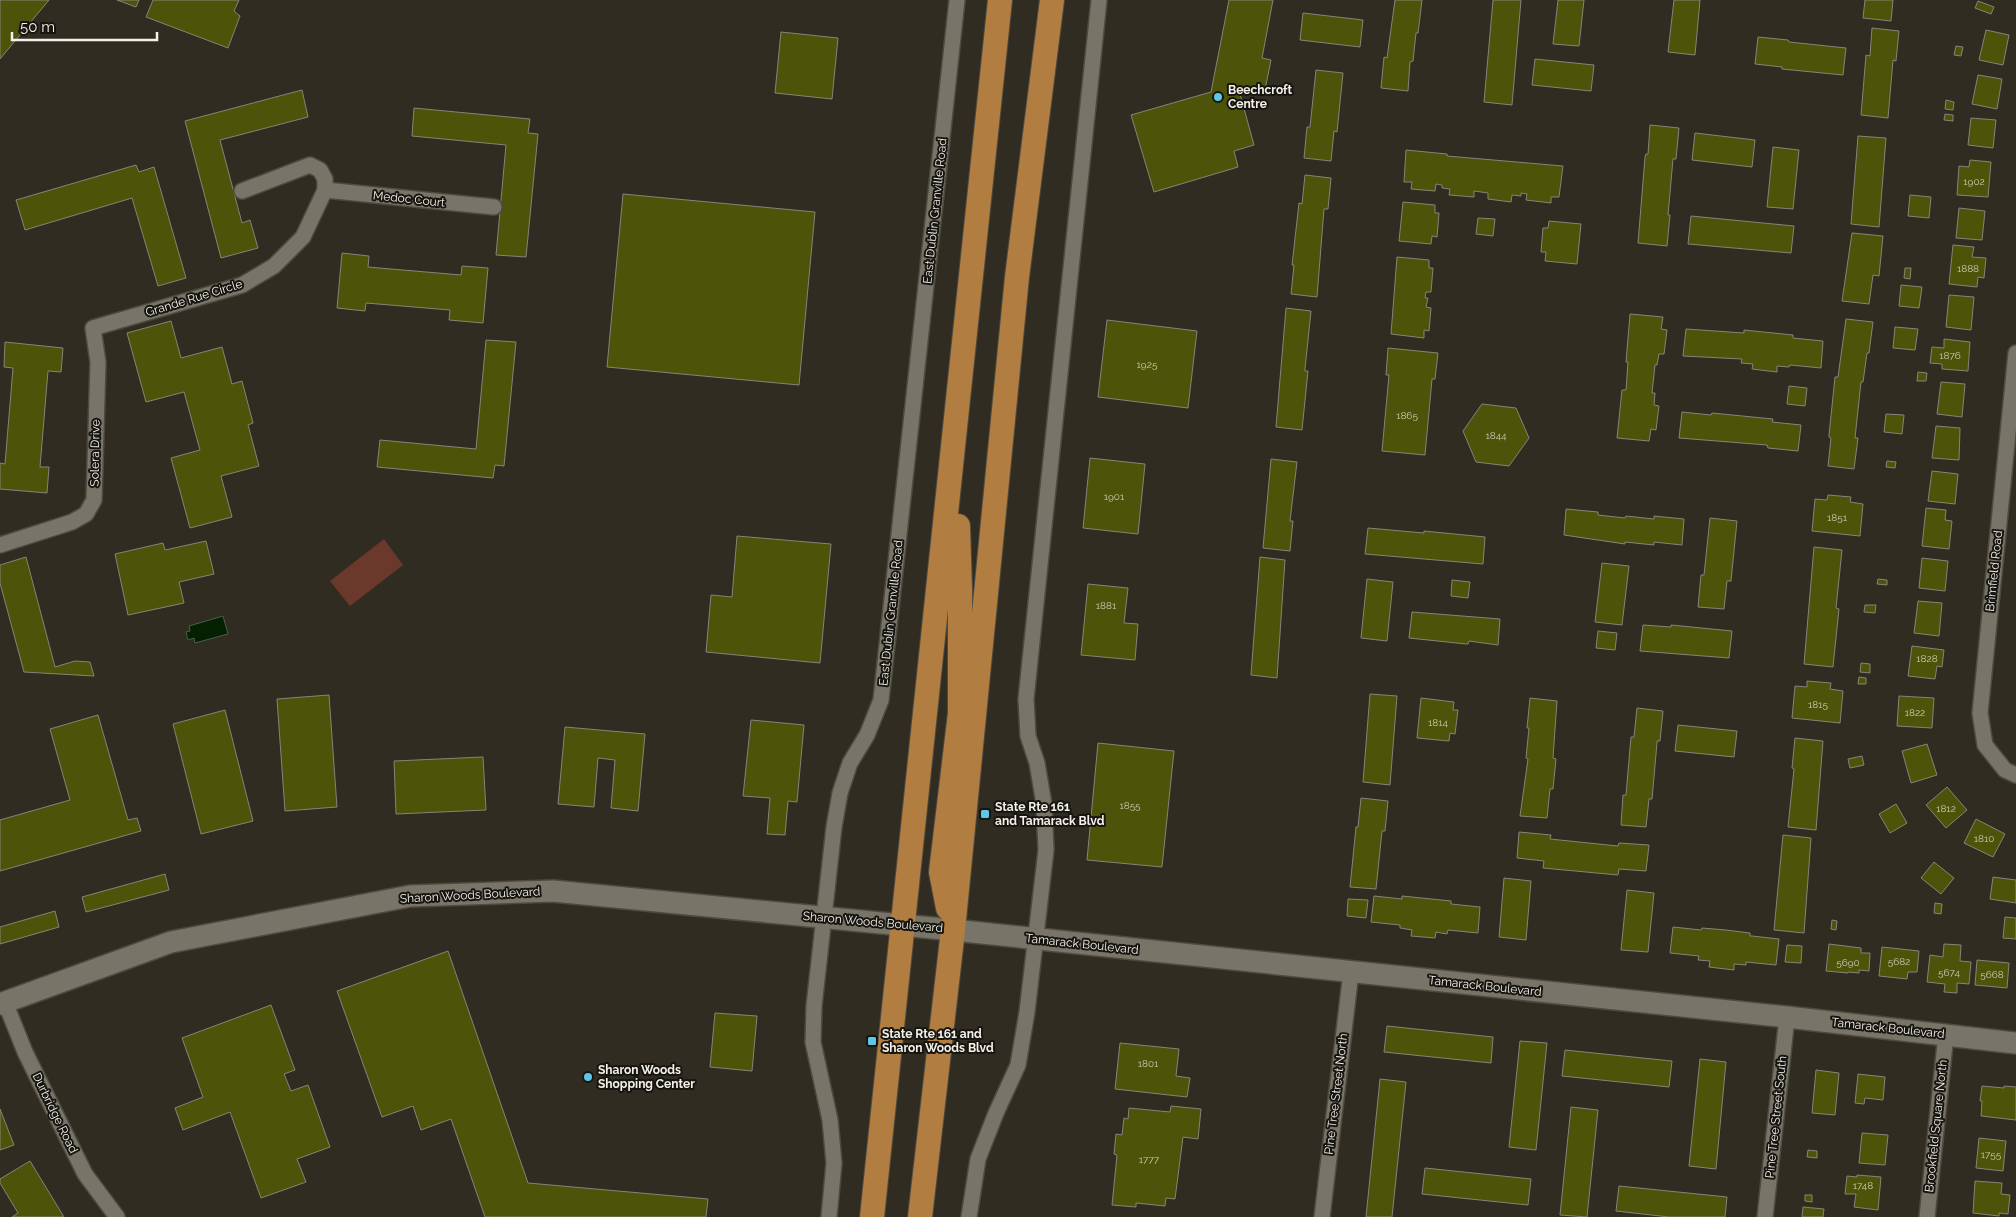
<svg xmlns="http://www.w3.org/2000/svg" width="2016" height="1217" font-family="Raleway,sans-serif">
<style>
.green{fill:#6b392b}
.water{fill:#032101;stroke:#4b5f47}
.building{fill:#4d5409;stroke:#838678}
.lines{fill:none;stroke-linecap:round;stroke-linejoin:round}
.street-casing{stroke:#4d4a40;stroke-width:18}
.secondary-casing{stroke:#4d4a40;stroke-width:24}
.primary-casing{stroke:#4d4a40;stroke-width:26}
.street{stroke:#797468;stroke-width:15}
.secondary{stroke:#797468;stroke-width:21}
.primary{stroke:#b17d40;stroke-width:24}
.poi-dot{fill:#5cc7e7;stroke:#171510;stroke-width:2}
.labels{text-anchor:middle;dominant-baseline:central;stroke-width:4;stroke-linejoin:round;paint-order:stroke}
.number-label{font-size:10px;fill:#cacab1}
.poi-label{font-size:12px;font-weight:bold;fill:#f3f1e9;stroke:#171510;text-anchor:start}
.street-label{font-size:12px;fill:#f3f1e9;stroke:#171510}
</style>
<rect width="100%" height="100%" fill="#312c21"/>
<path class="green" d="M384 539 403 565 350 606 330 581Z"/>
<path class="water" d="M223 616 228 634 195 643 194 638 188 640 186 632 190 631 189 626Z"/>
<path class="building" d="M0 0H49L0 59Z
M117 0H139L136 7Z
M153 0H239L234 11 240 16 228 48 146 17Z
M1229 0H1273L1262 58 1271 60 1264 95 1240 90V94L1254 145 1234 151 1238 167 1154 192 1131 115 1211 92Z
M1395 0H1422L1418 33H1416L1413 61 1410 62 1408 91 1381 88 1384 57 1387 58Z
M1493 0H1521L1512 105 1484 102Z
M1558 0H1584L1579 46 1553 44Z
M1674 0H1700L1695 55 1668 52Z
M1865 0H1893L1891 21 1863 18Z
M1978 1 1994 7 1991 14 1975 8Z
M1303 13 1363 20 1360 47 1300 40Z
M1872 28 1899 31 1896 61 1893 60 1888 118 1861 115 1866 55 1870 56Z
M1986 30 2009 35 2003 65 1979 60Z
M781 32 838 38 832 99 775 93Z
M1758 37 1788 40 1789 42 1846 48 1843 75 1782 69V67L1755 64Z
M1956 46 1963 47 1961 56 1954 55Z
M1535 59 1594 65 1591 91 1532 85Z
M1316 70 1343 73 1337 132 1334 131 1331 161 1304 158 1307 127H1310Z
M1978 75 2002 79 1997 109 1972 104Z
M302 90 308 117 220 140 242 223 250 220 258 248 221 258 185 121Z
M1946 100 1954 102 1953 110 1945 109Z
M414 108 530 119 528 133 538 134 526 257 496 255 506 145 412 136Z
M1945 114 1953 115V121L1944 120Z
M1971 118 1996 120 1993 148 1968 145Z
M1650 125 1679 128 1676 159H1673L1668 215H1670L1667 246 1638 243 1645 157 1646 154H1648Z
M1695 133 1755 140 1752 167 1692 160Z
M1858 136 1886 138 1879 227 1851 224Z
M1773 147 1799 150 1793 209 1767 207Z
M1406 150 1447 154V156L1563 166 1559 197H1551V203L1526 200 1527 194 1521 193V196L1512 195 1511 202 1488 199V193L1474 191V197L1449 195 1450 189 1442 188V185L1436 184 1435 191 1411 189 1412 182H1404Z
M1970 160 1991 162 1988 197 1957 195 1959 166 1969 167Z
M136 165 139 172 154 167 186 278 158 286 132 198 25 230 16 200Z
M1305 175 1331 178 1328 209H1324L1317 297 1291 294 1294 265H1292L1299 203 1302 204Z
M623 194 815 212 799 385 607 367Z
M1910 195 1931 197 1929 218 1908 216Z
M1403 202 1435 205V213H1439L1437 237 1432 236 1431 244 1399 241Z
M1959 208 1985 211 1982 240 1956 238Z
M1691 216 1794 226 1791 253 1688 244Z
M1478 218 1495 219 1493 236 1476 234Z
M1549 221 1581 224 1577 264 1545 261 1546 252H1541L1543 228H1548Z
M1852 233 1883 236 1879 276 1873 275 1869 304 1842 301Z
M1953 245 1974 247 1972 257 1986 258 1984 278 1978 277 1977 287 1949 284Z
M342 253 369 256 368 267 461 275 462 266 488 268 483 323 449 320 450 310 366 303 365 311 337 308Z
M1397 257 1429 260V268H1433L1431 292H1426L1425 298H1428L1426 307 1431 308 1429 331 1424 330V338L1391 334Z
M1905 268H1911L1910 279 1904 278Z
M1901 285 1922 287 1919 308 1899 306Z
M1949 295 1974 297 1971 330 1946 327Z
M1286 308 1311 311 1305 369V371H1308L1302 430 1276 427Z
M1630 314 1663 317 1661 329 1667 330 1664 354H1659L1657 365H1655L1652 393H1655L1654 405 1659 406 1656 430 1651 429 1649 441 1617 438 1622 390H1626L1628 362H1626Z
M1846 319 1873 322 1869 353H1867L1863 382H1861L1855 438H1858L1854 469 1828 466 1831 438 1829 437V435L1835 377H1838Z
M1107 320 1197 331 1188 408 1098 397Z
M171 321 181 358 222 347 232 384 242 381 253 423 248 425 259 466 221 476 232 517 190 528 171 458 200 450 184 392 146 402 127 333Z
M1895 327 1918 329 1915 350 1893 348Z
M1686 329 1744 333V330L1793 335V338L1823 341 1821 368 1790 365 1789 367 1777 366V372L1752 369 1753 364 1741 363 1742 359 1683 356Z
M1944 339 1970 342 1968 371 1942 369V364L1930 363 1932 347 1944 348Z
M486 340 516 342 504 466 495 465 493 478 377 467 380 440 476 449Z
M5 342 63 348 61 372 48 371 40 467H49L47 493 0 489V463L5 464 13 368 4 367Z
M1388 348 1438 353 1435 379H1432L1425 455 1382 451 1389 375H1386Z
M1918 372 1927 373 1926 381H1917Z
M1941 382 1965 384 1962 417 1937 414Z
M1789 386 1807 388 1805 406 1787 404Z
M1482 404 1516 408 1529 438 1509 466 1476 462 1463 431Z
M1682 412 1711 415 1712 413 1773 419 1772 422 1801 425 1798 451 1768 448 1767 445 1679 438Z
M1886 414 1904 415 1902 434 1884 432Z
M1936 426 1960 428 1959 460 1932 458Z
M1090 458 1145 464 1138 534 1083 528Z
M1271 459 1297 462 1290 521H1293L1290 551 1263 548Z
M1887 461 1896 462 1895 468 1886 467Z
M1932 471 1958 474 1955 504 1928 501Z
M1828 495 1851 497 1850 502 1863 504 1860 536 1812 531 1815 499 1827 500Z
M1926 508 1946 510 1945 520 1952 521 1949 549 1922 546Z
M1566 509 1598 512V515L1625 518 1626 516 1654 519V516L1684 519 1682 545 1654 542V545L1625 542V544L1564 535Z
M1710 518 1737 521 1731 581H1727L1724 609 1698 607 1701 575H1704Z
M1368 528 1424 533V531L1485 537 1483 564 1365 554Z
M737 536 831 544 820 663 706 652 711 595 732 597Z
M206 541 214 574 179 582 184 603 128 615 115 554 163 543 165 550Z
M1814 547 1842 550 1836 608 1839 609 1833 667 1804 664Z
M26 557 55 667 75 661 90 662 94 676 24 672 0 583V565Z
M1260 557 1285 560 1277 678 1251 675Z
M1922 558 1948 561 1945 591 1919 588Z
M1602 563 1629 566 1622 625 1595 622Z
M1367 579 1393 582 1387 641 1361 638Z
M1878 579 1887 580V585L1877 584Z
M1452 580 1470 582 1468 598 1451 596Z
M1088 584 1128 588 1124 623 1138 624 1135 660 1081 655Z
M1918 601 1942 603 1939 636 1914 633Z
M1865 605H1876L1875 613 1864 612Z
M1412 612 1500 619 1498 645 1469 641 1468 644H1466L1409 638Z
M1643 625 1671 627V625L1732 631 1729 658 1640 651Z
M1598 631 1617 633 1615 650 1596 648Z
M1912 646 1944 650 1942 667 1937 666 1935 679 1908 676Z
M1861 663 1870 664V673L1860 672Z
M1859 677 1866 678V684H1858Z
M1807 681 1831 683 1830 689 1843 691 1840 723 1792 718 1795 686 1807 687Z
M1370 694 1397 696 1390 785 1363 782Z
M329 695 337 807 285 811 277 699Z
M1899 696 1934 698 1932 728 1897 726Z
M1421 698 1454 702 1453 710H1458L1455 734 1450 733 1449 741 1417 738Z
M1530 698 1557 701 1553 758 1556 759 1553 789H1550L1547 818 1520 816 1528 759 1526 758 1529 728H1527Z
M1637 708 1663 711 1660 741H1657V743L1652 799H1649L1646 827 1621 825 1623 795H1626L1631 737H1634Z
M225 710 253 821 201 834 173 724Z
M98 715 128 820 137 818 141 831 0 871V820L70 800 50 729Z
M751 720 804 725 797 802 788 801 785 835 767 834 770 798 743 796Z
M1678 725 1737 731 1734 757 1675 751Z
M565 727 645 734 638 811 611 808 615 760 598 758 594 807 558 804Z
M1795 738 1823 741 1816 830 1788 827 1794 769 1792 768Z
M1098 743 1174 751 1162 867 1087 860Z
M1927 744 1937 775 1911 783 1902 751Z
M1862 756 1864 765 1850 768 1848 759Z
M483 757 486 810 396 814 394 761Z
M1947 787 1967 810 1946 828 1926 805Z
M1361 798 1388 801 1385 831H1382L1376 889 1350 887 1356 827H1358Z
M1896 804 1907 823 1890 833 1879 814Z
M1976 819 2005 834 1993 857 1964 843Z
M1519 832 1551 835 1550 839 1618 846 1619 843 1649 845 1646 871 1619 869 1618 875 1543 868 1544 861 1517 858Z
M1783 835 1811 838 1804 933 1774 930Z
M1934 862 1954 878 1941 894 1921 878Z
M165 874 169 890 86 912 82 897Z
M1993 877 2016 880V903L1990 899Z
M1504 878 1531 881 1526 940 1499 937Z
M1627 890 1654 893 1648 952 1621 950Z
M1374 896 1402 899V896L1451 901V904L1480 907 1478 933 1448 930 1447 934 1436 932 1435 938 1411 936 1412 930 1400 928V925L1371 922Z
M1348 899 1368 900 1366 918 1347 916Z
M1935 903 1942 904 1941 914 1934 913Z
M55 911 59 927 0 944V927Z
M2005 917 2016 918V939L2003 938Z
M1832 920 1837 921 1836 930 1831 929Z
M1673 927 1701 930 1702 928 1726 930 1750 933V936H1752L1779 939 1776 965 1746 962V965L1734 964V970L1709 967 1710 961 1698 960 1699 956 1670 953Z
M1829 944 1861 948V953H1870L1869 971 1859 970V973L1848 972V973L1826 971Z
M1944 944 1961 945 1960 961 1971 962 1969 984 1957 983V993L1944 992 1945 984 1927 982 1930 955 1943 957Z
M1787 945 1802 946 1801 963 1785 962Z
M1882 947 1919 951 1917 972H1908L1907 979 1879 976Z
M448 951 528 1183 708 1199 706 1217H485L451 1119 421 1130 413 1106 382 1117 337 991Z
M1977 960 2009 963 2007 988 1975 985Z
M271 1005 295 1070 284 1074 291 1091 308 1085 330 1147 297 1159 306 1182 261 1198 230 1112 183 1130 175 1108 203 1097 182 1038Z
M715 1013 757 1016 752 1071 710 1067Z
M1387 1026 1493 1037 1491 1063 1384 1052Z
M1520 1041 1547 1043 1536 1150 1509 1147Z
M1120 1043 1179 1049 1176 1076 1190 1078 1187 1097 1115 1089Z
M1565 1050 1672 1061 1669 1087 1562 1076Z
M1700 1059 1726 1062 1716 1169 1689 1166Z
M1816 1070 1839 1073 1835 1115 1812 1113Z
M1858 1074 1885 1077 1883 1100 1865 1098 1864 1104 1855 1103Z
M1380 1079 1406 1082 1392 1217H1366Z
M1982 1086 2004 1088V1086L2016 1087V1120L1981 1116 1982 1101H1980Z
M1171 1106 1201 1109 1198 1139 1183 1137 1175 1199 1166 1198 1165 1206 1136 1203V1207L1112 1205 1117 1155 1114 1154 1116 1134 1122 1135 1124 1118 1128 1119 1129 1108 1170 1112Z
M1571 1107 1598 1110 1587 1217 1560 1215Z
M0 1109 14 1145 0 1150Z
M1862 1133 1888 1135 1885 1165 1859 1163Z
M1979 1138 2006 1141 2003 1171 1976 1168Z
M1808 1150 1817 1151V1158L1807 1157Z
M30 1161 64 1217H12L18 1213 0 1183V1179Z
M1425 1168 1531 1179 1528 1205 1422 1194Z
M1857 1175 1881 1177 1878 1210 1854 1207 1856 1194H1845L1847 1176 1857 1177Z
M1975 1181 2002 1183 2001 1194 2010 1195 2008 1214 1999 1213V1216L1973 1213Z
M1619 1186 1727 1197 1725 1217H1669L1616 1211Z
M1805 1195H1812V1202L1805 1201Z
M1803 1207 1824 1209 1823 1217H1802Z"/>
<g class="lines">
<defs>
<path id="street" d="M325 190 494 207
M2016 353 1980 713 1985 745 2005 770 2016 775
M0 545 72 522 86 514 94 500 98 362 93 328 242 285 274 266 303 237 325 190V179L320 170 310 165 242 191
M5 1002 25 1052 85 1174 117 1217
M829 1217 834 1163 830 1120 813 1042 814 1006 834 827 840 793 850 763 867 735 881 700 957 0
M969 1217 978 1159 996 1113 1018 1065 1027 1012 1046 850 1044 804 1037 763 1028 736 1026 699 1099 0
M1322 1217 1351 972
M1765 1217 1787 1017
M1927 1217 1946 1034"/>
<path id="secondary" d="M0 1004 171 942 410 896 553 891 953 930 1787 1017 2016 1043"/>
<path id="primary" d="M948 908 941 872 960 713V589L958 526
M872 1217C918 812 956 406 1000 0
M920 1217 953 930 1017 277 1052 0"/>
</defs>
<use href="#street" class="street-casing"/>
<use href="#secondary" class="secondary-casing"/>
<use href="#primary" class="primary-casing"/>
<use href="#street" class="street"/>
<use href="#secondary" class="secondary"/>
<use href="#primary" class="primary"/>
</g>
<g class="poi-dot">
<circle cx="1218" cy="97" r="5"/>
<rect x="980" y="809" width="10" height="10" rx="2.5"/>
<rect x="867" y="1036" width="10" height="10" rx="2.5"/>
<circle cx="588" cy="1077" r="5"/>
</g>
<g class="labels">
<g class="number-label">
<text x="1974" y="181">1902</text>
<text x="1968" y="268">1888</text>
<text x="1950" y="355">1876</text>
<text x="1147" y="364">1925</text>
<text x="1407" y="415">1865</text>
<text x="1496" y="435">1844</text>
<text x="1114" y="496">1901</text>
<text x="1837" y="517">1851</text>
<text x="1106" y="605">1881</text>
<text x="1927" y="658">1828</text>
<text x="1818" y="704">1815</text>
<text x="1915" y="712">1822</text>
<text x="1438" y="722">1814</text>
<text x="1130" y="805">1855</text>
<text x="1946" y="808">1812</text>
<text x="1984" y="838">1810</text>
<text x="1899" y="961">5682</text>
<text x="1848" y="962">5690</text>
<text x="1949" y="972">5674</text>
<text x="1992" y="974">5668</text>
<text x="1148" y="1063">1801</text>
<text x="1991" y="1154">1755</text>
<text x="1149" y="1159">1777</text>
<text x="1863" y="1185">1748</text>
</g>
<g class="poi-label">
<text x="1228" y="90">Beechcroft<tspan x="1228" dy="14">Centre</tspan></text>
<text x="995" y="807">State Rte 161<tspan x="995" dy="14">and Tamarack Blvd</tspan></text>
<text x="882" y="1034">State Rte 161 and<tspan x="882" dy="14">Sharon Woods Blvd</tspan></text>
<text x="598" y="1070">Sharon Woods<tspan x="598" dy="14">Shopping Center</tspan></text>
</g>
<g class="street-label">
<text transform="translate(409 199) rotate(6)">Medoc Court</text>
<text transform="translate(935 211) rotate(-84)">East Dublin Granville Road</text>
<text transform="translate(194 298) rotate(-17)">Grande Rue Circle</text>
<text transform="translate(95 453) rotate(-89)">Solera Drive</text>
<text transform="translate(1994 571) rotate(-84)">Brimfield Road</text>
<text transform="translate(891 613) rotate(-84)">East Dublin Granville Road</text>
<text transform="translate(470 895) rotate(-3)">Sharon Woods Boulevard</text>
<text transform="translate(873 922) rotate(5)">Sharon Woods Boulevard</text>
<text transform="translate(1082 944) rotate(6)">Tamarack Boulevard</text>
<text transform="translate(1485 986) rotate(6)">Tamarack Boulevard</text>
<text transform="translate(1888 1028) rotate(6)">Tamarack Boulevard</text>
<text transform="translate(1336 1094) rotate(-83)">Pine Tree Street North</text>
<text transform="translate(55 1113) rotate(64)">Durbridge Road</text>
<text transform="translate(1776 1117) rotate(-84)">Pine Tree Street South</text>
<text transform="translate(1936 1126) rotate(-84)">Brookfield Square North</text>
</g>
</g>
<path d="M12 32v8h145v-8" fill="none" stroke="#f3f1e9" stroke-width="2.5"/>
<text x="20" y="32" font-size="15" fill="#f3f1e9" stroke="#171510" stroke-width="4" paint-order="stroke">50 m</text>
</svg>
